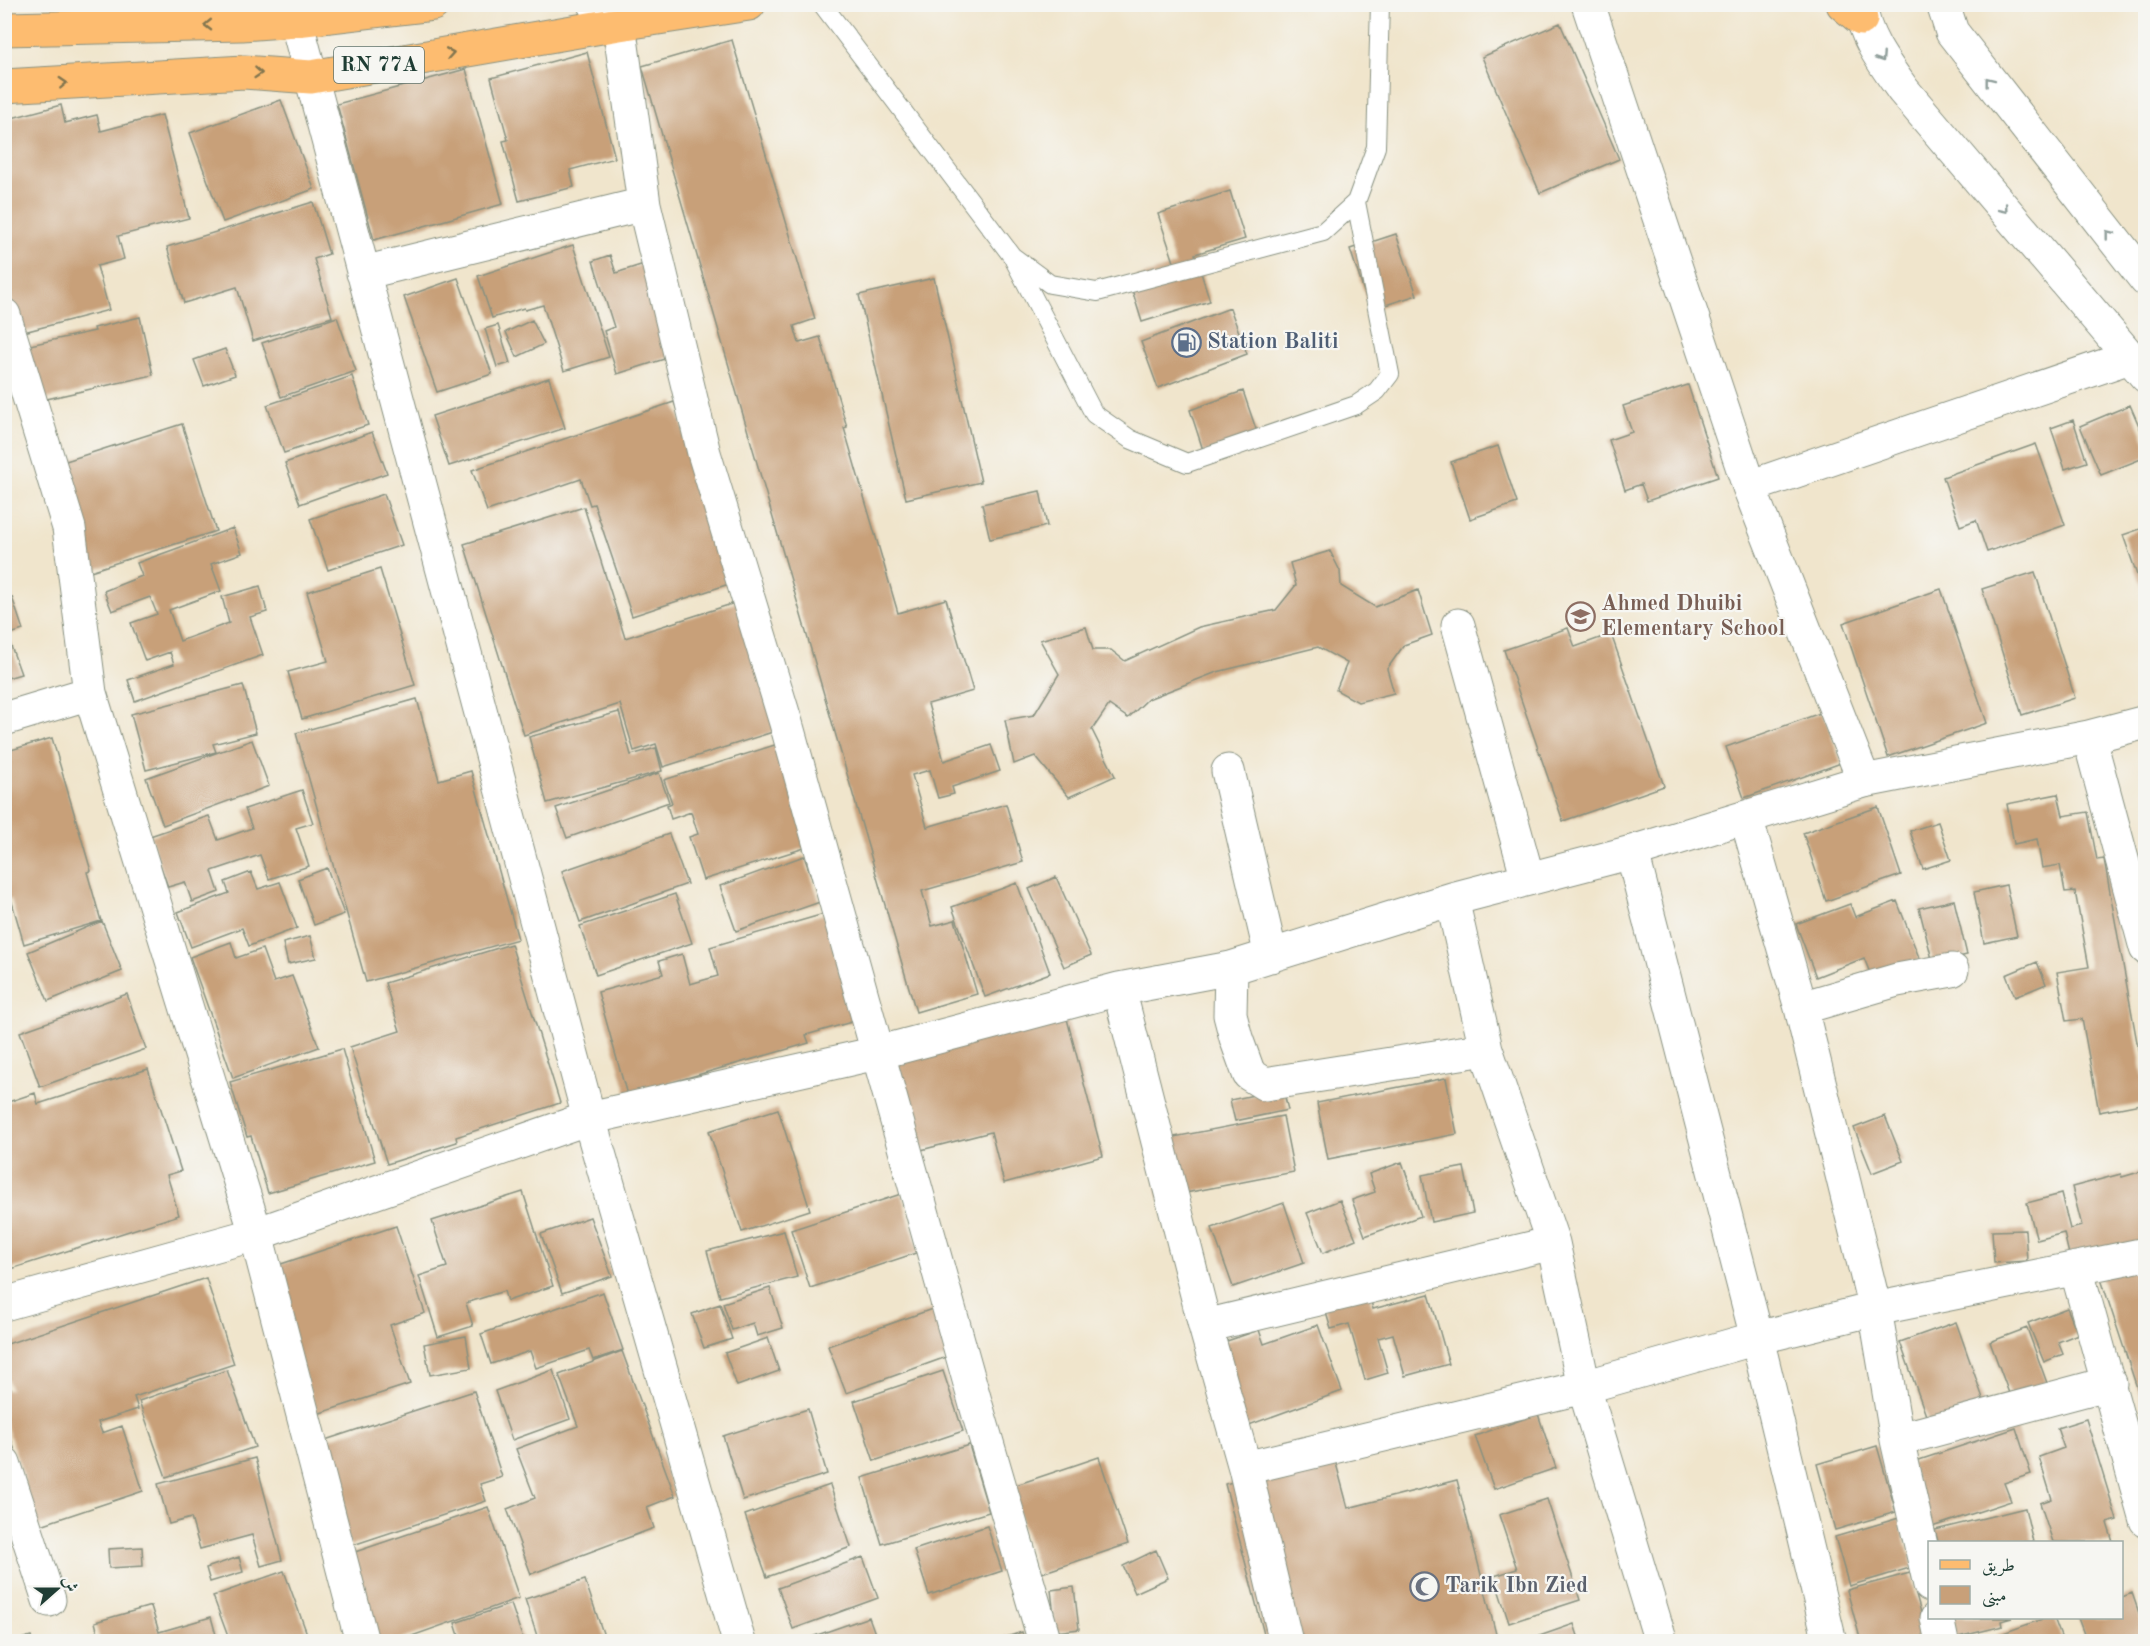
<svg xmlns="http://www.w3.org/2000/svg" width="2150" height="1646" font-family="'Old Standard TT',Amiri,serif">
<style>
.building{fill:#c8a079}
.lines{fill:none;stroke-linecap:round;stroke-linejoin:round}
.service-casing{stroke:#889180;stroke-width:20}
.minor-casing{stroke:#889180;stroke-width:35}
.tertiary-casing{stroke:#889180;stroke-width:35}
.primary-casing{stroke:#889180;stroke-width:35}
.service{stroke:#fff;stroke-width:18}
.minor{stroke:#fff;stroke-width:33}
.tertiary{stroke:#fff;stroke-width:33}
.primary{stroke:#fdbc70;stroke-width:33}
.oneway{stroke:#83764f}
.oneway2{stroke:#8f9e9a}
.labels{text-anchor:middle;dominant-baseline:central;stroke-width:4.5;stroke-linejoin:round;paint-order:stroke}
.shield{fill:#f6f6f2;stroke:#60746d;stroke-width:1.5}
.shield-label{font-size:21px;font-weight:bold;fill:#1f3d34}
.service-label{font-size:22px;font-weight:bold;fill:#4e5e75;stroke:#f6f6f2;text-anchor:start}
.education-label{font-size:22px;font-weight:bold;fill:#785e54;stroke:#f6f6f2;text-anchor:start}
.worship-label{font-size:22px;font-weight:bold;fill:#5b616d;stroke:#f6f6f2;text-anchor:start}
</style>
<rect width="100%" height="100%" fill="#f6f6f2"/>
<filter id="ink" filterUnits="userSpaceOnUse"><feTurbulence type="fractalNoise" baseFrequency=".0167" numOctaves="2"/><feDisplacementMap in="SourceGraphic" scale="12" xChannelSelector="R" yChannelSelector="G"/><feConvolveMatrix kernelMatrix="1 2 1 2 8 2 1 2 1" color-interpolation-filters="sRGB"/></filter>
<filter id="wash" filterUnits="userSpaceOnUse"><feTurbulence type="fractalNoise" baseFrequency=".008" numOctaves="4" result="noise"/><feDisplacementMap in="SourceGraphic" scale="24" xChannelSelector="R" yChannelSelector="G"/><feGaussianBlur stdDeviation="1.35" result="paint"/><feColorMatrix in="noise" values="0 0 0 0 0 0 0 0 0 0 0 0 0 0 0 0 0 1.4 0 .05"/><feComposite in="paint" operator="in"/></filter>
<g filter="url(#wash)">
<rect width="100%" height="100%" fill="#f0e5cc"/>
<g id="blocks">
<path class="building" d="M1560 23 1619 159 1540 193 1482 57Z
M732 40 815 319 794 326 799 343 820 337 847 427 844 428 898 613 946 599 973 691 928 704 944 761 991 745 1000 771 952 787 954 794 938 798 930 770 912 775 927 827 1006 804 1023 862 922 891 932 926 955 920 977 994 916 1012 642 66Z
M587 52 615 158 570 170 574 187 519 201 503 141 508 140 491 78Z
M466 69 503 204 374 240 337 104Z
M281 100 314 189 223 222 190 133Z
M61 105 65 123 97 115 101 131 162 115 189 218 118 236 124 259 97 266 109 310 20 333 4 272V120Z
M1230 191 1245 239 1195 254 1210 301 1142 322 1129 280 1175 265 1158 214Z
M313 202 329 254 314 259 332 317 253 341 237 287 184 303 167 247Z
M1396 234 1417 295 1370 310 1350 249Z
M573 245 609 357 564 371 543 305 525 310 524 308 492 318 478 276Z
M610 255 616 273 647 263 677 355 617 374 604 331 614 327 593 261Z
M458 278 492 374 437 392 404 297Z
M934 278 981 482 906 499 859 295Z
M1230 308 1247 354 1158 388 1141 342Z
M140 317 153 375 29 403 16 348 95 331 94 328Z
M337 317 356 371 281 397 262 343Z
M532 320 544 344 517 357 506 332Z
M498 325 510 363 497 367 485 329Z
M225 349 235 375 204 386 194 360Z
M352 376 368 425 284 453 267 405Z
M549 378 565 428 449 466 432 416Z
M1688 385 1718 477 1647 501 1641 484 1625 490 1609 440 1632 432 1623 406Z
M1243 391 1258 435 1204 453 1190 410Z
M674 402 712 509 732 583 632 616 594 504 590 505 581 479 487 511 472 470Z
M2130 405 2146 442V457L2101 475 2080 426Z
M2073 420 2087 462 2065 469 2051 428Z
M182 424 216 531 78 575 44 468Z
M372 432 387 473 300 504 285 463Z
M2036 444 2065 525 1987 552 1976 520 1960 526 1943 477Z
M1498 446 1517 503 1470 519 1451 462Z
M1040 491 1047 526 990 539 982 504Z
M384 494 402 545 328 570 310 519Z
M584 507 625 638 738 602 779 730 663 767 656 744 634 751 620 704 524 735 464 544Z
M2146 527V598H2145L2123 535Z
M233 528 242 553 211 564 221 591 169 610 180 641 229 623 222 597 260 586 267 612 250 617 263 655 135 701 128 680 174 664 170 652 145 661 131 623 157 614 150 597 112 611 104 591 142 576 137 563Z
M1330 551 1340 571 1341 586 1375 607 1418 590 1432 635 1404 645 1387 669 1394 693 1358 702 1336 690 1347 663 1318 647 1217 672 1148 699 1128 718 1109 705 1092 730 1115 776 1069 797 1035 756 1014 764 1005 720 1034 715 1059 674 1040 640 1086 627 1093 650H1111L1125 661 1199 627 1276 610 1296 585 1290 563Z
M380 569 415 685 302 719 288 672 328 661 307 592Z
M2035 572 2075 698 2022 715 1982 589Z
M1941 589 1987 723 1888 757 1843 623Z
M12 597 23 630 7 635 21 674 4 679V600Z
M1568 628 1575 647 1611 634 1664 786 1563 821 1504 650Z
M243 685 256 733 213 744 216 752 146 770 131 714Z
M417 699 439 780 471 771 518 939 366 982 296 733Z
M619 712 631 755 656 748 662 771 547 803 529 737Z
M1823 712 1841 763 1744 798 1726 747Z
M52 738 91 871 87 872 101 921 24 944 11 899 4 901V752Z
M252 740 269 786 163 825 146 778Z
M781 743 814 845 703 880 689 837 698 834 691 812 671 819 667 805 672 803 664 780Z
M659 773 669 802 567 838 556 808Z
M302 790 313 823 296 828 309 866 269 879 260 855 212 871 219 892 192 902 185 882 168 887 150 836 209 816 218 840 252 828 245 809Z
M2058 794 2063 816 2088 812 2097 860 2104 859 2146 1092V1103L2099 1112 2082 1019 2066 1021 2057 972 2089 967 2075 891 2065 892 2060 865 2042 868 2037 839 2014 844 2007 804Z
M1878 807 1901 875 1826 901 1803 833Z
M1938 822 1951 860 1923 869 1910 831Z
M669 834 687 884 580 922 562 871Z
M804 856 820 902 736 931 720 886Z
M327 868 344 914 314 925 298 879Z
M251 872 258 889 280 882 297 928 249 946 242 928 191 947 178 912 229 893 225 882Z
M1056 877 1091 955 1064 967 1029 889Z
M1017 883 1050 973 985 997 952 907Z
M2006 885 2017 936 1984 943 1974 892Z
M675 894 692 943 596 975 580 926Z
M1954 900 1967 955 1933 963 1919 908Z
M1897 901 1920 960 1872 978 1864 958 1816 977 1796 924 1850 904 1855 917Z
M824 914 855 1021 806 1035 809 1043 627 1095 598 992 663 974 659 961 682 954 690 984 718 976 710 947Z
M102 921 122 971 48 1001 28 952Z
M310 936 316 958 288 964 283 943Z
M231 942 236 958 262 949 274 982 292 976 319 1047 233 1078 190 957Z
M511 944 560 1103 456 1137 457 1142 387 1164 350 1047 400 1031 385 983Z
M2037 962 2046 984 2015 997 2006 975Z
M127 994 146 1049 40 1087 20 1032Z
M1066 1015 1103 1156 1004 1183 991 1132 921 1150 897 1060Z
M342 1049 375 1161 268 1193 251 1136 247 1137 230 1082Z
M148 1069 181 1171 167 1175 179 1215 5 1271V1103L35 1093 38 1104Z
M1446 1078 1457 1134 1328 1159 1317 1103Z
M1283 1089 1288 1110 1235 1121 1230 1100Z
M778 1109 810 1210 742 1232 709 1131Z
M1283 1116 1294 1172 1159 1198 1148 1142Z
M1885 1116 1903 1161 1872 1173 1854 1128Z
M1402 1162 1421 1216 1365 1236 1352 1200 1375 1192 1369 1174Z
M1464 1167 1473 1213 1431 1222 1422 1175Z
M2146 1170V1244L2071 1263 2064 1233 2037 1240 2027 1203 2061 1194 2070 1229 2082 1226 2072 1187 2121 1174 2122 1177Z
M523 1192 553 1286 507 1301 504 1291 466 1303 473 1326 438 1337 419 1276 447 1267 432 1221Z
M901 1194 919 1252 810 1288 791 1230Z
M1340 1200 1356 1239 1323 1253 1307 1213Z
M1284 1203 1304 1263 1233 1287 1212 1228Z
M590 1217 612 1276 562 1293 541 1234Z
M396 1226 425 1313 390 1325 410 1384 317 1414 269 1268Z
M2025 1230 2027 1261 1994 1263 1992 1231Z
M784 1231 797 1277 720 1297 707 1251Z
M2146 1261V1412H2145L2100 1276Z
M206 1278 234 1364 134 1397 138 1409 98 1422 102 1433 122 1426 143 1491 26 1530 24 1477 4 1419V1391L11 1389 4 1369V1345Z
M770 1288 783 1328 757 1336 753 1323 732 1330 723 1303Z
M1368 1290 1373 1309 1429 1294 1449 1364 1405 1376 1393 1334 1378 1338 1388 1373 1365 1380 1349 1324 1331 1329 1323 1303Z
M603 1292 623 1350 593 1360 589 1350 536 1368 530 1351 491 1364 481 1334Z
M720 1304 732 1339 704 1348 692 1314Z
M935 1308 952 1355 846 1393 828 1346Z
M2067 1308 2078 1334 2058 1342 2063 1354 2044 1362 2028 1323Z
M1956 1322 1985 1404 1929 1424 1900 1342Z
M1318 1325 1342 1391 1227 1433 1198 1351 1259 1330 1264 1344Z
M2027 1328 2047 1383 2010 1396 1990 1342Z
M466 1336 471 1368 430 1375 424 1344Z
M768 1338 779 1371 737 1386 725 1353Z
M622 1351 675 1496 647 1507 654 1528 531 1574 507 1509 535 1498 516 1449 578 1426 559 1375Z
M227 1370 255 1447 166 1477 139 1401Z
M553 1370 570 1419 512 1440 495 1391Z
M943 1371 963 1431 874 1461 854 1401Z
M474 1391 502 1477 480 1484 486 1501 350 1546 316 1443Z
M808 1409 827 1474 743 1500 723 1436Z
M1538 1414 1556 1468 1494 1489 1475 1436Z
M2086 1419 2117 1520 2107 1523 2113 1542H2053L2040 1503 2052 1499 2039 1457 2064 1448 2057 1428Z
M2016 1428 2031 1474 2004 1483 2011 1501 1932 1527 1910 1463Z
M969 1445 989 1512 882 1544 862 1478Z
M1877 1446 1896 1512 1835 1530 1817 1464Z
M1334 1456 1348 1508 1457 1480 1498 1642H1266L1225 1484Z
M1099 1457 1128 1544 1039 1574 1010 1487Z
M255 1458 282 1560 261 1566 252 1535 200 1549 191 1518 169 1524 158 1484Z
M830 1485 851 1547 767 1577 745 1515Z
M1547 1499 1580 1600 1509 1623 1494 1576 1517 1569 1499 1515Z
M488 1507 519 1598 395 1642H378L349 1554Z
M2025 1508 2033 1542H1938L1935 1530Z
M1899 1518 1913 1567 1849 1586 1835 1537Z
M987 1526 1002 1571 929 1595 914 1550Z
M142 1547 143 1566 109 1568 108 1549Z
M1156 1550 1168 1578 1135 1593 1123 1566Z
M239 1557 243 1572 210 1582 206 1568Z
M863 1557 878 1598 793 1629 778 1588Z
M284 1571 310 1642H230L213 1596Z
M1910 1573 1929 1641 1861 1642 1847 1590Z
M585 1580 606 1642H539L525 1599Z
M1074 1587 1079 1629 1056 1632 1051 1590Z
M2132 1593 2146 1633V1642H2087L2078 1618H2122V1597Z
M511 1604 524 1642H461L455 1623Z
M151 1606 159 1632 211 1617 218 1642H100L95 1622Z
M869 1617 878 1642H800V1641Z
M1956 1618H2013L2002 1621 2003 1626 1950 1639 1946 1621Z
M2045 1618H2054L2063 1642H1984V1640Z
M1574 1624 1580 1642H1525V1641Z
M1022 1632 1025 1642H994V1641Z
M31 1636 33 1642H14V1641Z"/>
</g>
</g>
<g filter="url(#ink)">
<use href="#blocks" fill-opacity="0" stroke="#889180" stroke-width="1.5"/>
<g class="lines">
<defs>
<path id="service" d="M822 4 1012 256 1050 284 1097 292 1323 232 1356 202 1376 147 1380 4
M1014 260 1094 414 1130 439 1187 463 1356 405 1377 391 1390 374 1356 202"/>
<path id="minor" d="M595 4 619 24 644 204 704 453 786 723 976 1405 1045 1642
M1588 4 1749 487 1864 781
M296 20 589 1118 739 1642
M363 273 644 204
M4 315 69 528 90 693 256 1234 362 1642
M1749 487 2130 357
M1458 625 1528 879
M4 719 90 693
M2089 737 2146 948
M1228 771 1271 956
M1746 817 1801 1008 1875 1309 1897 1440 1930 1585
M1632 852 1757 1338 1830 1642
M1452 899 1486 1049 1553 1243 1584 1387 1661 1642
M1231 968 1230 1015 1236 1038 1249 1074 1265 1084 1486 1049
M1119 989 1205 1326 1245 1468 1286 1642
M1801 1008 1897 980 1952 970
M2076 1268 2146 1520
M4 1304 256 1234 589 1118 877 1053 1119 989 1231 968 1452 899 1632 852 1864 781 2089 737 2146 722
M1205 1326 1553 1243
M1897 1440 2110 1383
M4 1463 49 1600
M1245 1468 1584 1387 1757 1338 1875 1309 2146 1254
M1937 1618 1942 1642"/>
<path id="tertiary" d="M1860 4C1864 37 1884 63 1903 90L2146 376
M1943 4 1952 32 2146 280"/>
<path id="primary" d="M1843 4 1861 19
M4 29 242 24 296 20 433 4
M4 86 244 72 311 77 619 24 749 4"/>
</defs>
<use href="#service" class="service-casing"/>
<use href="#minor" class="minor-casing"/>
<use href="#tertiary" class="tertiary-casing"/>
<use href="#primary" class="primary-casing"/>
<use href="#service" class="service"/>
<use href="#minor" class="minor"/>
<use href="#tertiary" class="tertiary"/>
<use href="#primary" class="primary"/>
</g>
<defs><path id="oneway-chevron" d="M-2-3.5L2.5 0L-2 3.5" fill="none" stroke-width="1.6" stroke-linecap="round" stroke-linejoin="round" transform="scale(1.5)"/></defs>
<g class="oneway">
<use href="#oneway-chevron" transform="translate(208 25) rotate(179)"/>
<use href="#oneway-chevron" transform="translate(450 53) rotate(-10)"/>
<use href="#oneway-chevron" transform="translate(258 73) rotate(4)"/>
<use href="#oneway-chevron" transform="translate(63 83) rotate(-3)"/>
</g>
<g class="oneway2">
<use href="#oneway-chevron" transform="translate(1881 58) rotate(57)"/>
<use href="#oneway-chevron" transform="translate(1989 81) rotate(-128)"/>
<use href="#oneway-chevron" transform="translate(2004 209) rotate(50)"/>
<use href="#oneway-chevron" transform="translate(2109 234) rotate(-128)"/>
</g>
</g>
<defs>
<symbol id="fuel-ring" viewBox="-11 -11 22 22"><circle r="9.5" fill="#f6f6f2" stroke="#5c6f8a" stroke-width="1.5"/><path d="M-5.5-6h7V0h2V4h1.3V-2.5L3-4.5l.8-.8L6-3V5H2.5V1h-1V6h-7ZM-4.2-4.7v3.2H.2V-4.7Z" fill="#5c6f8a"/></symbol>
<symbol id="school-ring" viewBox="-11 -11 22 22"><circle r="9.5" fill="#f6f6f2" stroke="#8d6e63" stroke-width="1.5"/><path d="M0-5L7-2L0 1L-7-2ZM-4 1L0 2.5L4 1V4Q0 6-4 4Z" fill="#8d6e63"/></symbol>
<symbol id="mosque-ring" viewBox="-11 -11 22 22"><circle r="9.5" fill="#f6f6f2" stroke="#6b7280" stroke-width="1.5"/><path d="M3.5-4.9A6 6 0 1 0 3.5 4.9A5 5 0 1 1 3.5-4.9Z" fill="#6b7280"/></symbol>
</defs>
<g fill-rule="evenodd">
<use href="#fuel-ring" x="1170" y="326" width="33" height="33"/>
<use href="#school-ring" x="1564" y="600" width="33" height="33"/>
<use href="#mosque-ring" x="1408" y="1570" width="33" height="33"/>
</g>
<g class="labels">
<rect class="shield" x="334" y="47" width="90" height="36" rx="4.5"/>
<g class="shield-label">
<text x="379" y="65">RN 77A</text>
</g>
<g class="service-label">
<text x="1207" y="342">Station Baliti</text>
</g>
<g class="education-label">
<text x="1601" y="604">Ahmed Dhuibi<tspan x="1601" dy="25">Elementary School</tspan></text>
</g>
<g class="worship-label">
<text x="1445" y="1586">Tarik Ibn Zied</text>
</g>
</g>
<rect width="2150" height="1646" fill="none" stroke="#f6f6f2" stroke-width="24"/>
<rect x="1928" y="1541" width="195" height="78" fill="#f6f6f2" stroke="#a0aca6" stroke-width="1.5"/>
<rect x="1940" y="1560" width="30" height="9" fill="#fdbc70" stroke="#a0aca6" stroke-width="1.5"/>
<text x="1982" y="1571" font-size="18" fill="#1f3d34">طريق</text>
<rect x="1940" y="1586" width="30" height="18" fill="#c8a079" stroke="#a0aca6" stroke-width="1.5"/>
<text x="1982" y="1601" font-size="18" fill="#1f3d34">مبنى</text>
<g transform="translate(57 1589) rotate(69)" stroke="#f6f6f2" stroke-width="4.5" paint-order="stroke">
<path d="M0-4.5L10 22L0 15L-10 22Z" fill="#1f3d34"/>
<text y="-9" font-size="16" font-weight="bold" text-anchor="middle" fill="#1f3d34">ش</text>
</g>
</svg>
